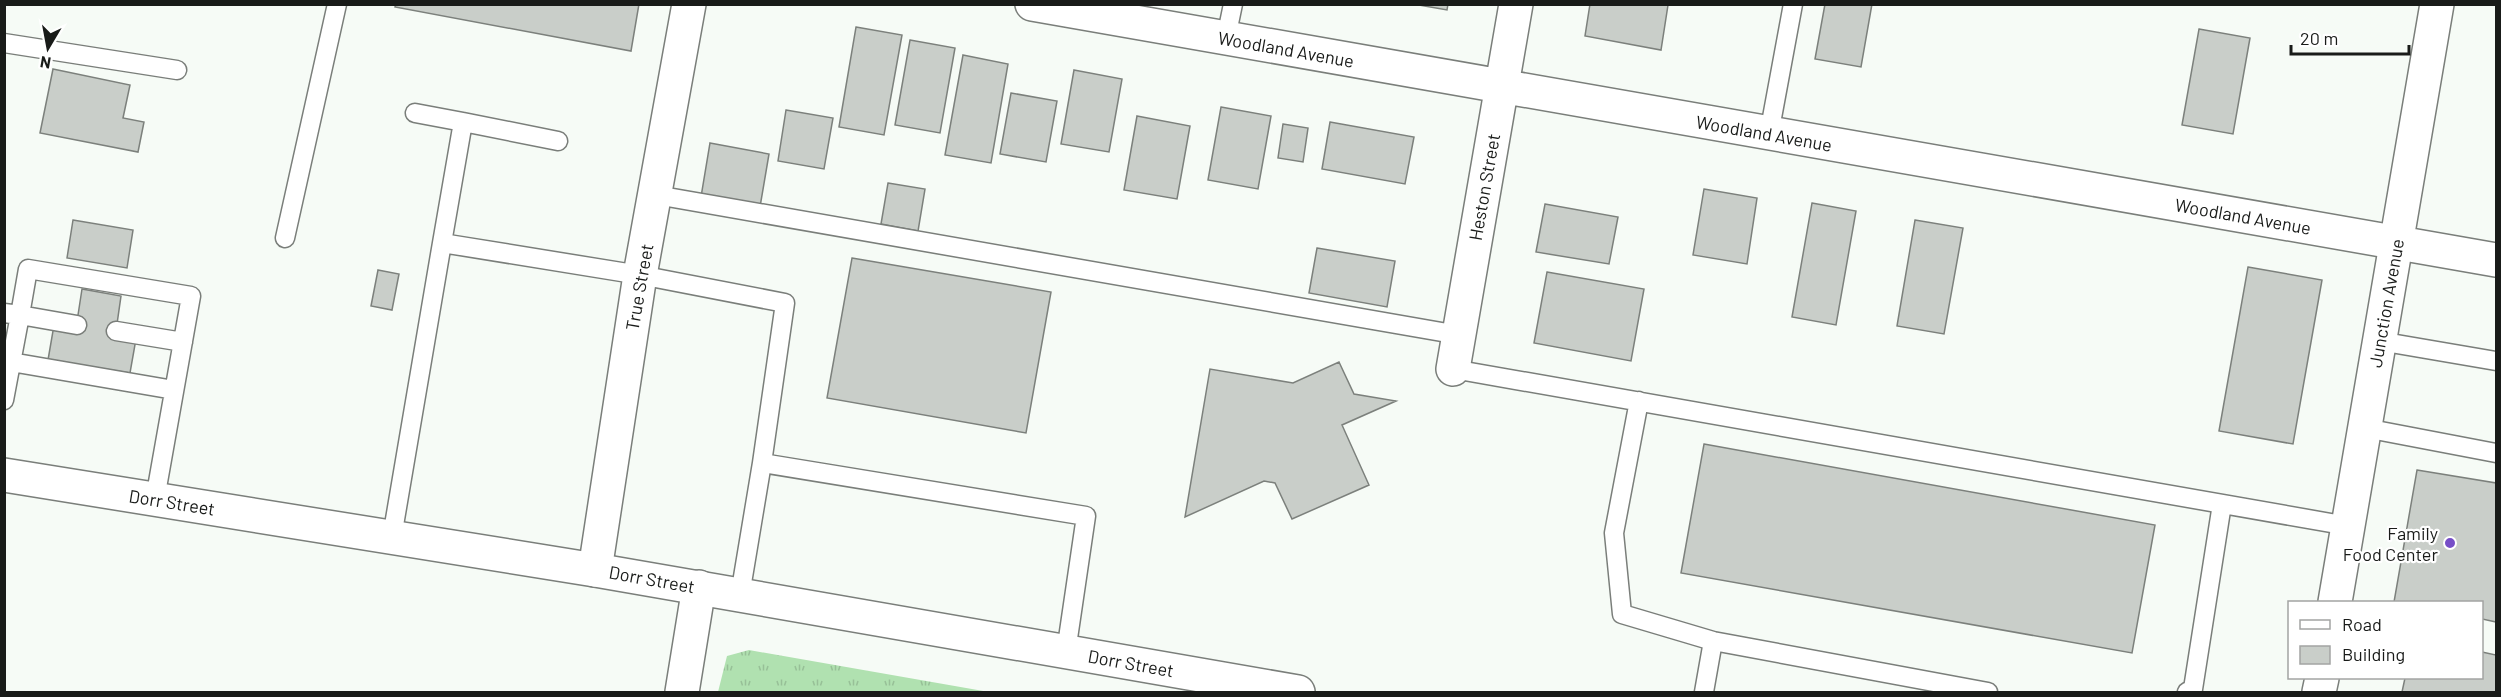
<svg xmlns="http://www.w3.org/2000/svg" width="2501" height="697" font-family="Barlow,sans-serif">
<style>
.grass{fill:url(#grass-tufts)}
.building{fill:#c9cec9;stroke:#7c807c;stroke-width:1.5}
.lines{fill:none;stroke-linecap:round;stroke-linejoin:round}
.service-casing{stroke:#7a7e7a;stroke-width:21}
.minor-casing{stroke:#7a7e7a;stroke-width:36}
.secondary-casing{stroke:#7a7e7a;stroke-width:36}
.service{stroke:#fff;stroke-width:18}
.minor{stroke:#fff;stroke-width:33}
.secondary{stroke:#fff;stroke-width:33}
.poi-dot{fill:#764ec7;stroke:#fff;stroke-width:2}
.labels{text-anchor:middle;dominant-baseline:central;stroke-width:4.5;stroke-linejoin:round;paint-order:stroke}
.street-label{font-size:18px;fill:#191b19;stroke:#fff}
.poi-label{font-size:18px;fill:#191b19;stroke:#fff;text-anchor:end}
</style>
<defs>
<pattern id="grass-tufts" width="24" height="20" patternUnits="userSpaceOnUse" patternTransform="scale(1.5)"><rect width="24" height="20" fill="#b0e1b0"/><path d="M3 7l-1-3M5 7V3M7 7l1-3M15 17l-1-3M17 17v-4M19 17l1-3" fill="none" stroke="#97c097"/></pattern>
</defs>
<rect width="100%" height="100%" fill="#f6fbf6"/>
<path class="grass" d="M749 650 989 692H718L727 656Z"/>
<path class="building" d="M396 4H639L631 51 395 7Z
M1413 4H1448L1447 10Z
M1590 4 1668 5 1661 50 1585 36Z
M1825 4H1872L1861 67 1815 59Z
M856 27 902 35 884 135 839 127Z
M2199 29 2250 38 2233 134 2182 125Z
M910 40 955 48 940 133 895 125Z
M963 55 1008 64 991 163 945 155Z
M53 69 130 85 123 118 144 122 138 152 40 133Z
M1074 70 1122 79 1109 152 1061 144Z
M1011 93 1057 101 1046 162 1000 154Z
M1221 107 1271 116 1258 189 1208 180Z
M786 110 833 118 824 169 778 161Z
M1137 116 1190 126 1177 199 1124 190Z
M1330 122 1414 137 1405 184 1322 169Z
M1283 124 1308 128 1303 162 1278 158Z
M710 143 769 154 760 207 701 197Z
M888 183 925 189 918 231 881 224Z
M1704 189 1757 198 1747 264 1693 255Z
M1812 203 1856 211 1836 325 1792 317Z
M1545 204 1618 217 1609 264 1536 252Z
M73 220 133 230 127 268 67 258Z
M1915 220 1963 228 1944 334 1897 326Z
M1317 248 1395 261 1387 307 1309 293Z
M852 258 1051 292 1026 433 827 398Z
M2248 267 2322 280 2293 444 2219 431Z
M378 270 399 274 392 310 371 306Z
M1547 272 1644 289 1631 361 1534 343Z
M82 289 121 296 116 331 136 339 130 373 48 360 54 325 76 328Z
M1339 362 1354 394 1396 401 1342 425 1369 485 1292 519 1275 483 1264 481 1185 517 1210 369 1293 383Z
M1704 444 2155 525 2132 653 1681 573Z
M2417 470 2496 483V622L2482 619V602H2394Z
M2482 652 2496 655V692H2402L2405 678H2482Z"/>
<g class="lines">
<defs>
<path id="service" d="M1226 38 1233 4
M4 43 177 70
M415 113 463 122
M1769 134 1793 4
M656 195 1459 335
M285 238 337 4
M442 243 463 122 558 141
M4 313 20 315 28 269 191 296 155 499
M116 331 183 342
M2379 341 2496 361
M11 362 174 390
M1453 369 2348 526
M4 400 20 315 77 325
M1639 401 1614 533 1622 614 1713 641
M2365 428 2496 453
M392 537 442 243 640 275 785 303 762 463 1086 516 1066 652
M740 595 762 463
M1704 692 1713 641 1988 692
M2187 692 2193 689 2222 504"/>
<path id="minor" d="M1032 4 2496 260
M1453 369 1516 4
M595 570 640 275 689 4
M2335 602 2437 4
M682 692 699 587
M2319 692 2322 678"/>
<path id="secondary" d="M4 475 595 570 1298 692"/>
</defs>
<use href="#service" class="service-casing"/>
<use href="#minor" class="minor-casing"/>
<use href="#secondary" class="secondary-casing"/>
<use href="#service" class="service"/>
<use href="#minor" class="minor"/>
<use href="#secondary" class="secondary"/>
</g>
<circle class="poi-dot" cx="2450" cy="543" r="6"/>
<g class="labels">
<g class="street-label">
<text transform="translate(1286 49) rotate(10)">Woodland Avenue</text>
<text transform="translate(1764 133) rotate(10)">Woodland Avenue</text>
<text transform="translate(1484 187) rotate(-80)">Heston Street</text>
<text transform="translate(2243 216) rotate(10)">Woodland Avenue</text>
<text transform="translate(639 287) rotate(-80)">True Street</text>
<text transform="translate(2386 303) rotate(-80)">Junction Avenue</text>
<text transform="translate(172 502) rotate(9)">Dorr Street</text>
<text transform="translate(652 579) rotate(10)">Dorr Street</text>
<text transform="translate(1131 663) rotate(10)">Dorr Street</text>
</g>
<g class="poi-label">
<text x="2438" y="533">Family<tspan x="2438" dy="21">Food Center</tspan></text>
</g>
</g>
<rect width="2501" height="697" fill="none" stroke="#191b19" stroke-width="12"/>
<rect x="2288" y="601" width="195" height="78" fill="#ffffff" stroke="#a3a4a3" stroke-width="1.5"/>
<rect x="2300" y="620" width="30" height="9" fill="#ffffff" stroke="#a3a4a3" stroke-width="1.5"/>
<text x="2342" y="631" font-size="18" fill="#191b19">Road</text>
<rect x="2300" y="646" width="30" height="18" fill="#c9cec9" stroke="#a3a4a3" stroke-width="1.5"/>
<text x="2342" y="661" font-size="18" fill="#191b19">Building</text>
<g transform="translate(48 48) rotate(190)" stroke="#ffffff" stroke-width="4.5" paint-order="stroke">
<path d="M0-4.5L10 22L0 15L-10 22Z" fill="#191b19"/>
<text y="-9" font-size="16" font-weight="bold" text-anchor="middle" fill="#191b19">N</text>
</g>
<path d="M2291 45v9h118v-9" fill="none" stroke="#191b19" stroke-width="3"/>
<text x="2300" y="45" font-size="18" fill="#191b19" stroke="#ffffff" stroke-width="4.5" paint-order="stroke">20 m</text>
</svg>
